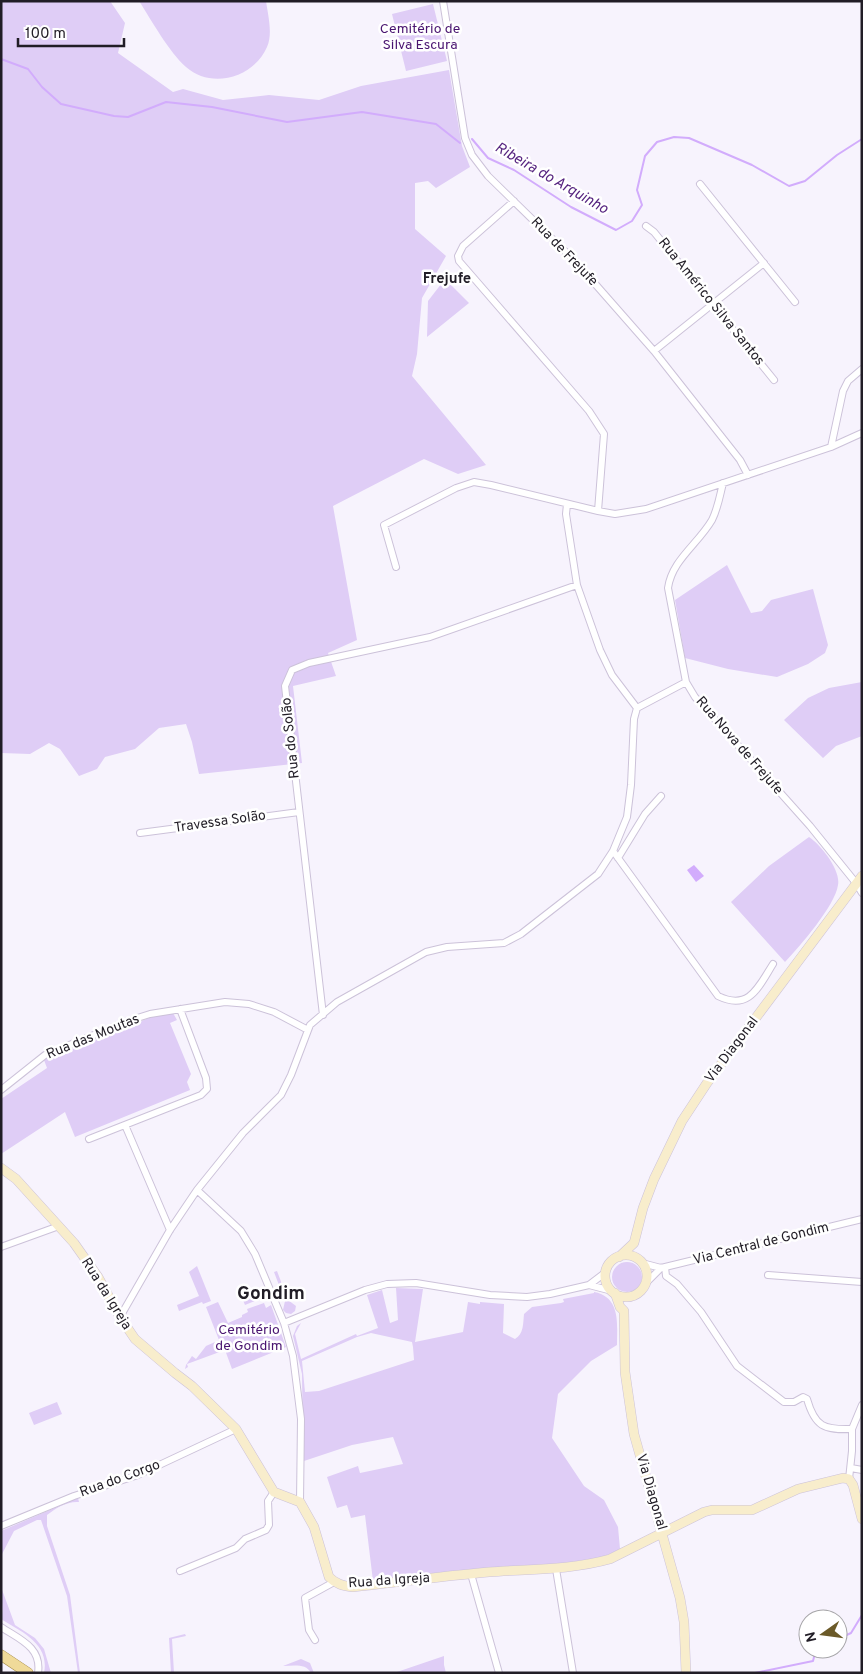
<svg xmlns="http://www.w3.org/2000/svg" width="863" height="1674" font-family="Overpass,sans-serif">
<style>
.green{fill:#dfcdf6;fill-rule:evenodd}
.water{fill:#d2acfc}
.lines{fill:none;stroke-linecap:round;stroke-linejoin:round}
.stream{stroke:#d2acfc;stroke-width:2}
.street-casing{stroke:#ccc2d9;stroke-width:8}
.secondary-casing{stroke:#ccc2d9;stroke-width:10}
.primary-casing{stroke:#a18845;stroke-width:11}
.street{stroke:#fff;stroke-width:6}
.secondary{stroke:#f8edcc;stroke-width:9}
.primary{stroke:#f0da99;stroke-width:10}
.labels{text-anchor:middle;dominant-baseline:central;stroke-width:5;stroke-linejoin:round;paint-order:stroke}
.park-label{font-size:14px;fill:#491470;stroke:#fff}
.street-label{font-size:14px;fill:#211d26;stroke:#fff}
.water-label{font-size:15px;font-style:italic;fill:#572580;stroke:#fff}
.neighbourhood-label{font-size:15px;font-weight:bold;fill:#211d26;stroke:#fff}
.district-label{font-size:19px;font-weight:bold;fill:#211d26;stroke:#fff}
</style>
<rect width="100%" height="100%" fill="#f7f3fd"/>
<path class="green" d="M1 1H110L125 23 118 53 173 92 183 89 223 100 269 95 319 100 361 86 449 70 462 146 470 167 436 188 428 181 415 183V229L446 256 422 298 417 354 412 376 486 465 458 474 424 459 333 506 357 640 328 653 336 676 293 686 302 763 199 774 192 742 186 724 159 728 135 749 105 757 97 769 79 776 60 749 49 743 30 754 1 753Z
M139 1H266C268 15 273 34 267 47 254 77 212 90 186 67 169 52 152 21 139 1Z
M433 4 447 61 406 71 392 14Z
M445 279 469 303 427 337 428 301Z
M727 565 751 613 762 611 771 600 813 589 828 645 825 653 808 664 777 677 728 669 685 658 675 600Z
M862 682V736L836 746 823 758 784 720 808 698 829 688Z
M809 837C821 845 841 870 838 885 835 906 800 946 785 962L731 902 769 866Z
M173 1013 177 1020 170 1023 191 1074 187 1082 190 1090 75 1137 65 1112 1 1154V1099L47 1068 44 1060 159 1014Z
M612 1277a15 15 0 1 1 30 0a15 15 0 1 1-30 0Z
M197 1266 211 1301 203 1304 202 1302 179 1311 177 1305 199 1296 189 1272Z
M277 1271 288 1300 296 1306 295 1311 291 1314 286 1313 283 1310 285 1301 274 1272Z
M257 1287 262 1298 245 1305 240 1293Z
M396 1288 423 1289 415 1342 463 1332 468 1302 480 1304V1302L504 1304 503 1333 515 1339C524 1334 523 1323 524 1314L532 1307 561 1303 564 1302 563 1299 594 1293V1292C621 1297 617 1324 617 1345L591 1361 558 1394 552 1438 584 1486 604 1500 618 1527 620 1549 603 1557 555 1565 373 1581 365 1515 351 1518 347 1505 337 1508 327 1477 358 1466 360 1473 403 1464 393 1437 352 1445 304 1461 303 1451 302 1374 293 1336 297 1326 301 1323 295 1334 301 1359 356 1334 357 1336 378 1328 367 1295 382 1290 390 1323 398 1320ZM371 1333 412 1342 413 1347 414 1360 319 1391 305 1392 302 1361 357 1337Z
M218 1302 228 1323 242 1317V1315L248 1312 247 1309 264 1303 266 1308 271 1305 286 1347 232 1369 225 1350 187 1364 188 1367 185 1369 186 1365 192 1356 196 1359 206 1346 215 1342 218 1349 220 1348 217 1341 219 1340 206 1307Z
M57 1402 62 1414 34 1425 29 1413Z
M78 1498 79 1502C67 1501 56 1508 47 1515V1526L70 1595 80 1673H78L67 1596 41 1520H37L14 1531 1 1556V1531Z
M1 1587 15 1625 35 1638 44 1649 51 1673H44C50 1644 22 1632 1 1619 4 1609 1 1599 1 1587Z
M185 1634 186 1636 172 1639 174 1673H171L169 1638Z
M444 1656V1665L446 1673H394Z
M301 1659 310 1663 314 1673H311C306 1663 293 1666 283 1666Z"/>
<path class="water" d="M694 865 704 876 696 882 687 870Z"/>
<g class="lines">
<path class="stream" d="M1 59 28 69 42 87 61 104 114 116 128 117 166 102 212 107 287 122 362 112 436 124 460 143
M472 139 488 158 514 170 571 207 616 230 632 221 642 205 637 190 645 156 657 142 674 137 689 138 752 165 789 186 805 181 837 155 862 139
M838 1639 851 1633 862 1615
M755 1673 813 1661 816 1649"/>
<defs>
<path id="street" d="M443 1 465 138 472 155 488 176 575 261 654 351 740 460 748 475
M700 184 795 302
M514 201 463 246 458 256 459 261 589 411 604 434 598 511
M646 226 654 232 774 380
M654 351 764 263
M831 447 843 391 848 381 862 369
M723 483C720 495 718 508 712 520 698 544 672 560 668 588L686 682 695 697 810 826 856 883 862 893
M567 504 566 514 577 585 600 650 612 675 637 708
M396 567 384 525 456 488 474 482 491 485 598 511 615 514 646 509 831 447 862 433
M637 708 686 682
M140 833 299 812
M613 851 718 996C749 1011 758 988 773 964
M618 858 645 814 661 796
M323 1015 285 686 292 670 309 663 430 637 577 585
M1 1090 45 1055 128 1021 150 1014 225 1002 249 1004 274 1012 308 1030
M125 1125 170 1230
M89 1139 201 1095 207 1089 206 1078 180 1009
M197 1190 241 1231 255 1254 284 1323 293 1356 301 1419 300 1502
M1 1247 59 1226
M642 1263 661 1268 862 1219
M665 1267 666 1276 677 1284 701 1312 737 1366 784 1402H794L803 1397 807 1399C815 1427 824 1430 852 1429
M768 1275 862 1282
M646 1283 661 1268
M589 1285 612 1291
M120 1317 170 1230 197 1190 243 1133 281 1095 291 1075 310 1025 337 1002 426 952 447 947 504 943 521 934 598 874 613 851 627 817 631 785 634 719 637 708
M284 1323 365 1290 387 1284 416 1283 490 1295 527 1297 550 1294 589 1285 606 1272
M851 1468 862 1470
M849 1479 852 1451V1429L862 1405
M1 1526 74 1496 138 1475 236 1429
M556 1569 573 1673
M180 1571 236 1548 245 1539 266 1530 269 1525 268 1501 274 1492
M471 1574 499 1673
M1 1627C19 1639 42 1647 38 1673
M315 1640 309 1630 305 1598 334 1582"/>
<path id="secondary" d="M1 1168 16 1179 74 1243 98 1277 120 1317 135 1339 175 1373 192 1386 236 1429 274 1492 300 1502 314 1527 329 1577C336 1584 343 1586 353 1587 398 1582 444 1576 489 1572 530 1569 571 1570 610 1559L704 1512 712 1510H752L798 1489 843 1478 849 1479 853 1485 862 1519
M605 1276a21 21 0 1 1 42 0a21 21 0 1 1-42 0Z
M619 1257 634 1243 643 1208 654 1179 682 1121 707 1083 862 876
M615 1293 620 1307 624 1311 625 1372 634 1434 680 1598 684 1622 686 1673"/>
<path id="primary" d="M1 1655 28 1673"/>
</defs>
<use href="#street" class="street-casing"/>
<use href="#secondary" class="secondary-casing"/>
<use href="#primary" class="primary-casing"/>
<use href="#street" class="street"/>
<use href="#secondary" class="secondary"/>
<use href="#primary" class="primary"/>
</g>
<g class="labels">
<g class="park-label">
<text x="420" y="29">Cemitério de<tspan x="420" dy="16">Silva Escura</tspan></text>
<text x="249" y="1330">Cemitério<tspan x="249" dy="16">de Gondim</tspan></text>
</g>
<g class="street-label">
<text transform="translate(564 252) rotate(46)">Rua de Frejufe</text>
<text transform="translate(711 302) rotate(51)">Rua Américo Silva Santos</text>
<text transform="translate(291 738) rotate(-96)">Rua do Solão</text>
<text transform="translate(739 746) rotate(49)">Rua Nova de Frejufe</text>
<text transform="translate(220 822) rotate(-8)">Travessa Solão</text>
<text transform="translate(93 1037) rotate(-22)">Rua das Moutas</text>
<text transform="translate(732 1050) rotate(-53)">Via Diagonal</text>
<text transform="translate(761 1244) rotate(-14)">Via Central de Gondim</text>
<text transform="translate(106 1294) rotate(58)">Rua da Igreja</text>
<text transform="translate(120 1479) rotate(-20)">Rua do Corgo</text>
<text transform="translate(651 1492) rotate(74)">Via Diagonal</text>
<text transform="translate(389 1581) rotate(-4)">Rua da Igreja</text>
</g>
<g class="water-label">
<text transform="translate(551 179) rotate(30)">Ribeira do Arquinho</text>
</g>
<g class="neighbourhood-label">
<text x="447" y="279">Frejufe</text>
</g>
<g class="district-label">
<text x="271" y="1294">Gondim</text>
</g>
</g>
<rect width="863" height="1674" fill="none" stroke="#211d26" stroke-width="5"/>
<g transform="translate(823 1634) rotate(256)"><circle r="24" fill="#ffffff" stroke="#a6a5a8"/>
<path d="M0-4L9 19L0 12L-9 19Z" fill="#6b5a28"/>
<text y="-8" font-size="14" font-weight="bold" text-anchor="middle" fill="#211d26">N</text>
</g>
<path d="M18 38v8h106v-8" fill="none" stroke="#211d26" stroke-width="2.5"/>
<text x="25" y="38" font-size="15" fill="#211d26" stroke="#ffffff" stroke-width="4" paint-order="stroke">100 m</text>
</svg>
